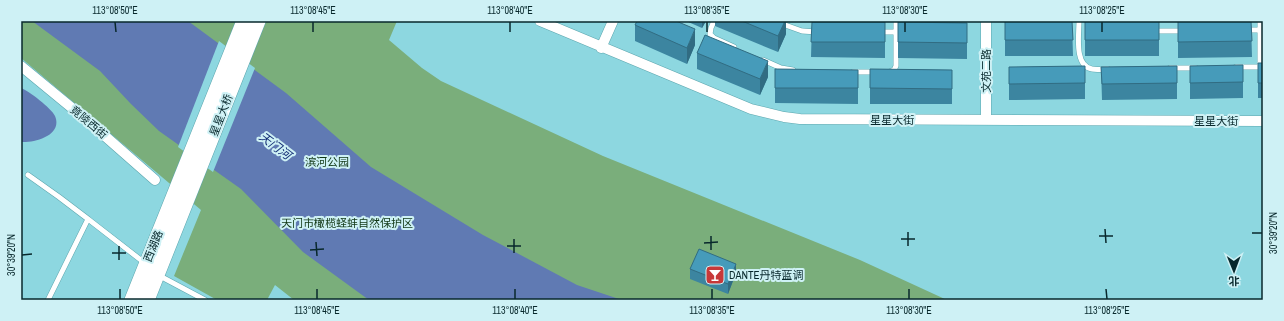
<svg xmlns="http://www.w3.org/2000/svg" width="1284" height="321" font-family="'Archivo Narrow','Noto Sans SC',sans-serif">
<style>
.green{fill:#7aae7b}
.water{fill:#607ab3}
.pier{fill:#8dd7e0}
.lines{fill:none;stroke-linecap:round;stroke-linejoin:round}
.lane-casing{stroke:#5ca6ae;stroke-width:6}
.street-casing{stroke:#5ca6ae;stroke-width:11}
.secondary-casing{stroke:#5ca6ae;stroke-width:16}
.lane{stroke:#fff;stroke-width:5}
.street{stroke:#fff;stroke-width:10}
.secondary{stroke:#fff;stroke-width:15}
.wall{fill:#3c85a0}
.shaded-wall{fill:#316c82}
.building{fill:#469bba;stroke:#316c82}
.ticks{fill:none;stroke:#08282c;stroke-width:1.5}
.labels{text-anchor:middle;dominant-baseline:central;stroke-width:4;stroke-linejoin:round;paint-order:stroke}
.street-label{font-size:11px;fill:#08282c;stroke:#cef1f5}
.park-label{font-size:11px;fill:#103613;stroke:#cef1f5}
.poi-label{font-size:11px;fill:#08282c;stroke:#cef1f5;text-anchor:start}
.water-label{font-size:12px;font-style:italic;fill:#173177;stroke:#cef1f5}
.neatline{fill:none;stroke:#08282c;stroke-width:1.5}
.ticks-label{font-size:10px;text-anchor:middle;fill:#08282c}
</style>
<rect width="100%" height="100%" fill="#8dd7e0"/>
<path class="green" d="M21 21H397L389 40 422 68 441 81 603 156 860 260 947 300H294L275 285 267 300H217L174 276 201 210 21 58Z"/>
<path class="water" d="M32 21H188L286 93 371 167 483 235 577 285 622 300H369L303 252 241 189 159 131 131 104 100 71Z
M21 88C29 91 51 108 55 116 63 135 35 143 21 142Z"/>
<path class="pier" d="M219 41 255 68 213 172 178 147Z"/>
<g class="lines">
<defs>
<path id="lane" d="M714 21 711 28 710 34 714 38 734 47
M774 21 802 31 817 32
M1079 21C1079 35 1074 66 1092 69 1097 70 1103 69 1108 69
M1260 21V67
M1245 30H1260
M1153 31H1183
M879 32H896
M763 60 781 68 793 70
M1236 67H1263
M1170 68H1196
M853 72H875
M889 72 894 70 896 66V21
M28 175 59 197 88 219
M158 275 205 300
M48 300 88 219 146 264"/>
<path id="street" d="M540 21 751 109 784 117 800 119 1263 121
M601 48 613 21
M21 66 89 122 155 180
M986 120V21"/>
<path id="secondary" d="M132 300 244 21
M147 300 258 21"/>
</defs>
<use href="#lane" class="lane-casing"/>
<use href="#street" class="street-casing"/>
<use href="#secondary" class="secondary-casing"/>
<use href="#lane" class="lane"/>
<use href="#street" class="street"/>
<use href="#secondary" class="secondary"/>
</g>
<path class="wall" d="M686 21H706L702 28Z
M715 21H786V34L778 52 715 26Z
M1005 21H1072L1073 56H1005Z
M1085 21H1159V56H1085Z
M1178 21H1251L1252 57 1178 58Z
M812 22H885V58L811 57Z
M898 22 967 23V59L898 58Z
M635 25 695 45 687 64 635 41Z
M697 53 768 77 760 95 697 69Z
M1258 63H1263V98H1258Z
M1085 66V99L1009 100V67Z
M1177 66V99L1102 100 1101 67Z
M1190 66 1243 82V98L1190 99Z
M775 69 858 70V104L775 103Z
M870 69 952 70V104H870Z
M690 269 736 273 728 294 690 279Z"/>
<path class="shaded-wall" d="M702 21H706L702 28Z
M785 21H786V34L778 52V36Z
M695 29V45L687 64V48Z
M768 61V77L760 95V79Z
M736 264V273L728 294V284Z"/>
<path class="building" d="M637 21H676L695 29 687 48 635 25Z
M742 21H785L778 36Z
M1005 21H1072L1073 40H1005Z
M1085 21H1159V40H1085Z
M1178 21H1251L1252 41 1178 42Z
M812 22H885V42H811Z
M898 22 967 23V43L898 42Z
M705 35 768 61 760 79 697 53Z
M1258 63H1263V83H1258Z
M1243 65V82L1190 83V66Z
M1085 66V83L1009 84V67Z
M1177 66V83L1102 84 1101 67Z
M775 69 858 70V88H775Z
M870 69 952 70V89L870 88Z
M699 249 736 264 728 284 690 269Z"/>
<path class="ticks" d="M115 22 116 32M313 22V32M510 22V32M707 22V32M905 22V32M1102 22V32M1105 229 1106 243M908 232V246M1252 233H1262M711 236V250M1099 236H1113M514 239V253M901 239H915M316 242 317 256M704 243 718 242M119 246V260M507 246H521M310 250 324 249M112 253H126M22 255 32 254M120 289V299M317 289V299M515 289V299M712 289V299M909 289V299M1106 289 1107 299"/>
<defs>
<symbol id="bar-square" viewBox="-11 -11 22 22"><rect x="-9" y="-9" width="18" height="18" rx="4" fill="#c73839" stroke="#cef1f5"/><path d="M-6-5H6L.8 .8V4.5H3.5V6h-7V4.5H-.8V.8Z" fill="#fff"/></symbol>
</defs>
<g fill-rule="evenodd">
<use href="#bar-square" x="704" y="264" width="22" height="22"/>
</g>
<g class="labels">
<g class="street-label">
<text transform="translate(986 71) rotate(-90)">文苑二路</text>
<text transform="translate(221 115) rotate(-69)">星星大桥</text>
<text x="892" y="120">星星大街</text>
<text x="1216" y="121">星星大街</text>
<text transform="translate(89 122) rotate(40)">竟陵西街</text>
<text transform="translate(153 246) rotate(-68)">西湖路</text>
</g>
<g class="park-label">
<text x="327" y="162">滨河公园</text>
<text x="347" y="223">天门市橄榄蛏蚌自然保护区</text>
</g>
<g class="poi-label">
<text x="729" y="275">DANTE丹特蓝调</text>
</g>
<g class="water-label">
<text transform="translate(275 146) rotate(37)">天门河</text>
</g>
</g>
<rect width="1284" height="321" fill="none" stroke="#cef1f5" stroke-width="44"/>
<g transform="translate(1234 271) rotate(179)" stroke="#cef1f5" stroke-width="3" paint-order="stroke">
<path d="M0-3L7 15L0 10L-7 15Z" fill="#08282c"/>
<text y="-6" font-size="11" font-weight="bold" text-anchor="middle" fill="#08282c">北</text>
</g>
<rect x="22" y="22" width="1240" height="277" class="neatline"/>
<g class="ticks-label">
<text x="115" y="14">113°08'50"E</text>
<text x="313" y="14">113°08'45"E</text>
<text x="510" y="14">113°08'40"E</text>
<text x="707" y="14">113°08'35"E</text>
<text x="905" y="14">113°08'30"E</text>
<text x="1102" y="14">113°08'25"E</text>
<text transform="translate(1273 233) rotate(-90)" y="4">30°39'20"N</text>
<text transform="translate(11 255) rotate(-90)" y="4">30°39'20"N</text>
<text x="120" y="314">113°08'50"E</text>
<text x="317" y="314">113°08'45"E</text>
<text x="515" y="314">113°08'40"E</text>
<text x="712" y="314">113°08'35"E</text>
<text x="909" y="314">113°08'30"E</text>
<text x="1107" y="314">113°08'25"E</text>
</g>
</svg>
